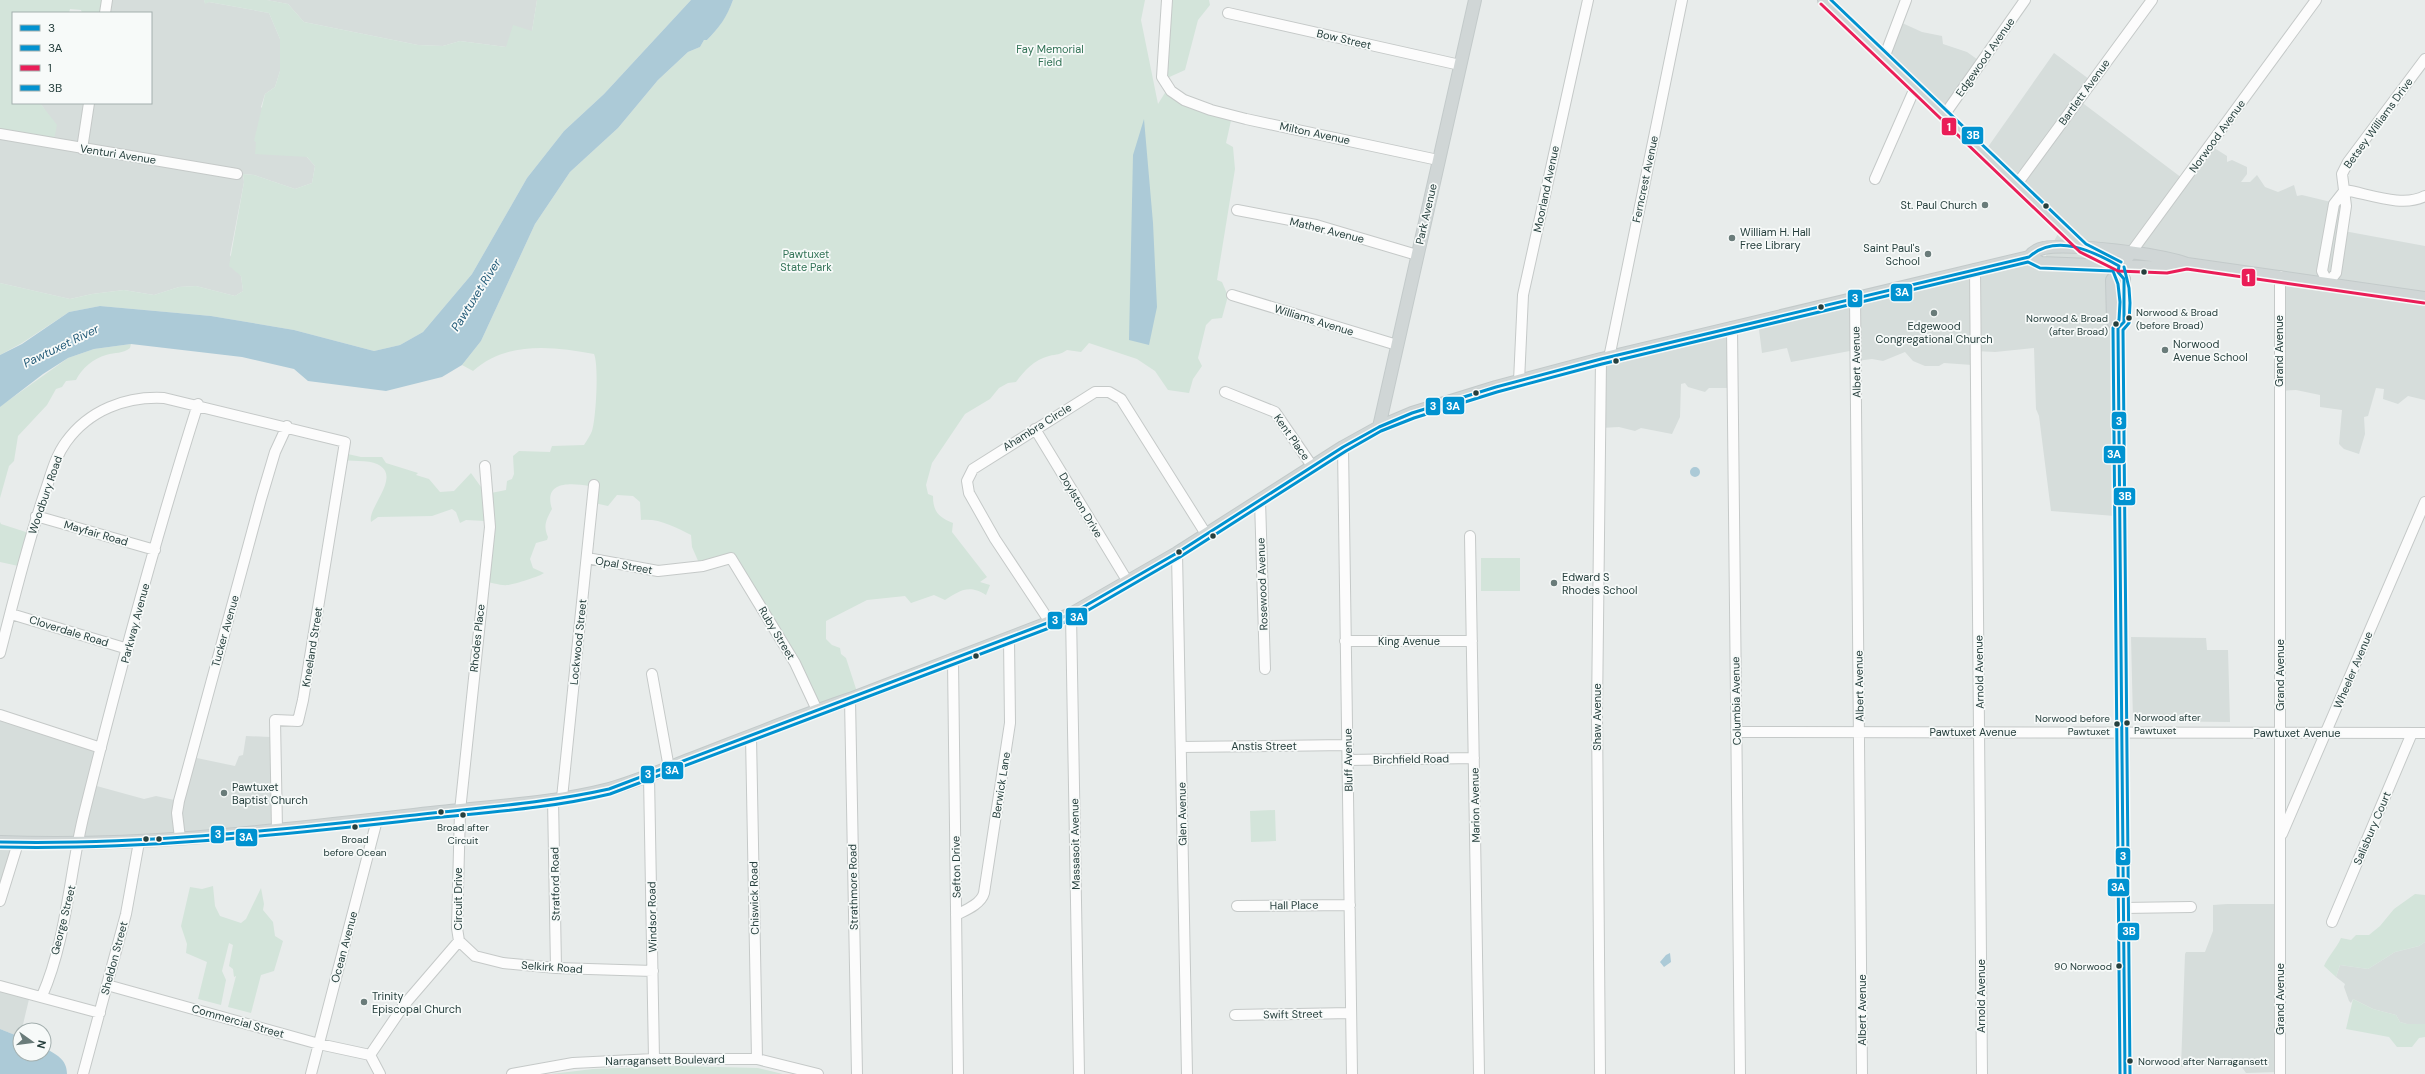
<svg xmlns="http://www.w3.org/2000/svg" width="2425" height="1074" font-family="'DM Sans',sans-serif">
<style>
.built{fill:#d6dddb}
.green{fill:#d3e4da}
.water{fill:#accad7}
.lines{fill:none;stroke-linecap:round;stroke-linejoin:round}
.minor-casing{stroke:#c5c9c8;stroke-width:12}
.major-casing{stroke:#c3caca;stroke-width:14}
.minor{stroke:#fcfcfc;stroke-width:10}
.major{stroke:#d0d6d6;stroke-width:12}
.bus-1-casing{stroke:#f7faf9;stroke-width:6}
.bus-2-casing{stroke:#f7faf9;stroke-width:6}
.bus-3-casing{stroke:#f7faf9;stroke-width:6}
.bus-4-casing{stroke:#f7faf9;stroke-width:6}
.bus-1{stroke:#0092d0;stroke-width:3}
.bus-2{stroke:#0092d0;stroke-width:3}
.bus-3{stroke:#ea1d57;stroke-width:3}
.bus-4{stroke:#0092d0;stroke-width:3}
.poi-dot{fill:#6a7c7a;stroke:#f7faf9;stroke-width:1.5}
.bus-dot{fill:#263f3d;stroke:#f7faf9;stroke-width:1.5}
.labels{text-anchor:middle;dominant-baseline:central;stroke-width:3.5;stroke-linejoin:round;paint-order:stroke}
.bus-label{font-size:10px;fill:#263f3d;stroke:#f7faf9;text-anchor:start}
.street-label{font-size:11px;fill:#263f3d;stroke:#f7faf9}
.park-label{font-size:11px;fill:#337357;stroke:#f7faf9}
.poi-label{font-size:11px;fill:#263f3d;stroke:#f7faf9;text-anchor:start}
.water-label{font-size:12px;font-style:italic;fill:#235b78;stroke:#f7faf9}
.line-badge{stroke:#f7faf9;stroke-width:1.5}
.badge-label{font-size:11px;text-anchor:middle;font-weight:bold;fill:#fff}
</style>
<rect width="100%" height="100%" fill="#e8eceb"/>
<path class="built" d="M108 0H204L205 3 209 2 269 13 280 39V71L275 87 265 94 261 107 315 166 312 183 295 189 254 175 243 174 244 182 230 255 241 276 243 291 235 296 196 286 179 287 154 295 124 290 92 294 70 299 0 283V135L45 110 40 103H151V13H106Z
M267 0H537L532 31 506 47 460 41 443 46 418 45 304 22 288 4Z
M1900 22 1922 32 1942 36 1943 44 1967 52 1981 62 1945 113 1887 53Z
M2054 53 2093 82 2080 101 2182 178 2208 144 2227 156V162L2232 160 2247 167V174L2241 182H2250L2257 175 2265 187 2278 192 2294 185 2297 196 2302 195 2335 203 2344 194V231L2425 246V400L2408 396 2398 404 2383 399 2384 389 2376 388 2368 416 2364 417 2365 434 2359 454 2344 449 2339 444 2342 410 2320 407V395L2296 390 2277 391V278L2124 258 2115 516 2051 511 2039 416 2036 409 2034 348 1995 352 1975 351 1972 365 1944 363 1939 366H1925L1913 361 1905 352 1883 361 1872 359 1856 361 1855 350 1791 362 1787 348 1762 353 1758 322 1985 268 2043 261 2060 230 1983 154Z
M1732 327 1729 388H1709L1705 392 1688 387 1685 383 1681 384 1680 417 1672 434 1641 428 1635 431 1619 427 1601 428 1602 364Z
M2131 637 2206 638 2207 650H2228L2230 722 2133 721Z
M0 715 101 748 93 785 144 799 156 796 179 801 192 757 235 766 239 756 243 755 246 736 270 737 272 739 278 829 21 843 0 902Z
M2227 904H2276L2278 1072 2246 1073 2239 1063 2228 1058 2181 1067 2185 954 2186 952H2205L2213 931V905Z
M2425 942V1024H2407L2400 1022 2396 1015 2373 1009 2353 999 2351 1003 2349 1001 2344 987 2345 984 2336 977 2340 965 2368 969 2395 952 2419 946Z
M0 986 30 995 20 1037 0 1029Z"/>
<path class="green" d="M0 0H108L106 13H82L81 10 70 9 69 13H13V103H40L57 125 53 144 0 135Z
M204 0H267L288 4 304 22 418 45 443 46 460 41 506 47 513 25 532 31 537 0H691L604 94 564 131 527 178 472 274 423 332 400 345 374 351 294 330 211 316 100 306 69 312 22 343 0 355V283L70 299 92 294 124 290 154 295 179 287 196 286 235 296 243 291 241 276 229 266 244 182 243 174 254 175 295 189 312 183 315 166 307 157 255 154 256 142 254 141 265 94 275 87 280 71V39L269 13 209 2 205 4Z
M733 0H1145L1141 20 1158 104 1168 88 1232 116 1226 143 1233 147 1235 169 1217 280 1222 282 1228 296 1222 318 1212 319 1206 325 1198 358 1202 366 1193 379 1189 393 1168 390 1155 371 1137 359 1089 343 1081 352 1067 350C1060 355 1057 354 1049 356 1034 360 1025 370 1016 382L1008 383 999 388 990 399 965 414 932 463 926 485 928 494 933 496C933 511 938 517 953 523L952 532 987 577 980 582 990 585 986 595C968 584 960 591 945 600L934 595 911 603 905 596 867 600 826 621V639L832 645 840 648 841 654 846 658 858 695 819 710 736 564 699 563 692 547 691 535C675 527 659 518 641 520L640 502 633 496 617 495 608 506 590 502 589 486C570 483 543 481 552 509 546 520 543 526 548 537L547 540 536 543 530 559 533 568 544 573C541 576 515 584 508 585 501 586 490 582 483 581L486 539 485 521 466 520 460 523 456 512 452 509 432 516 378 517 371 522C367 507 403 476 377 464 369 460 349 461 338 460L339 452 361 457H382L386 463 418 473 416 475 429 479 440 492 454 491 471 473 486 494 506 490 507 481 512 479 514 474 513 456 519 451 550 452 552 446 584 445C587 440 590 436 592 431 596 419 599 365 594 354 552 346 507 341 473 371L462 365 481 341 535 224 570 172 618 128 658 80 688 52 700 47 704 40H707C719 28 727 16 733 0Z
M1168 0H1209L1210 5 1198 20 1185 70 1165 79Z
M131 344 130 348C122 354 116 352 106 355 94 358 81 369 76 380L66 381 62 387 56 389 47 405 18 436 14 461 9 466 0 498V407L2 405 68 358 94 349Z
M0 522 1 524 32 534 23 567 0 562Z
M1481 558H1520V591H1481Z
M1275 810 1276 841 1251 842 1250 811Z
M213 886 215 906 220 916 241 923 246 919 261 888 264 904 263 910 273 922 275 936 283 941 274 971 261 975 251 1013 228 1007 236 976 234 977 233 969 229 966 233 945 229 943 222 971 226 980 221 1005 198 999 207 962 186 953 187 944 181 926 190 887 202 889Z
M2415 894 2425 895V942L2419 946 2395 952 2368 969 2340 965 2336 977 2324 966C2329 955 2336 949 2341 938L2351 940 2356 935H2369L2380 926 2394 909Z
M2353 999 2373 1009 2396 1015 2400 1022 2407 1024H2425V1037L2419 1038 2412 1047H2397L2389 1037 2346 1029Z
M678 1066 758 1068 783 1074H551L593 1069Z"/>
<path class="water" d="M691 0H733C727 17 719 28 707 40H704L700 47 688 52 658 80 618 128 570 172 535 224 481 341 462 365 442 377 386 391 308 381 294 369 242 357 131 344 94 349 68 358 43 374 0 407V355L22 344 69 312 100 306 211 316 294 330 374 351 400 345 423 332 472 274 527 178 564 131 604 94Z
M1144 119 1153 223 1157 307 1149 345 1129 340 1133 155Z
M1690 472a5 5 0 1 1 10 0a5 5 0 1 1-10 0Z
M1670 953 1671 962 1664 967 1660 962 1666 955Z
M0 1029 20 1037V1054H44V1048C56 1054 67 1059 67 1074H0Z"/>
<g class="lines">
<defs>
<path id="minor" d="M1167 0 1162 77 1171 91 1184 100 1211 110 1246 119 1438 160
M105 13 107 0
M1228 13 1460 65
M1884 58 1906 0
M1945 114 2025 0
M0 134 237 174
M82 149 89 103
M1875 179 1915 88
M2017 184 2152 0
M2345 190 2334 204 2322 271 2328 283 2336 273 2346 206 2342 174 2348 162 2425 59
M2345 190C2369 194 2403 208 2425 196
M1237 210 1316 225 1417 255
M2130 254 2316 0
M1975 269 1982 1074
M2280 276V1074
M1232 295 1397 345
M1855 297 1862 1074
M1732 327 1740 1074
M1609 358 1682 0
M1519 381 1523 295 1588 0
M1225 392 1275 412 1312 466
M1035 429 1128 582
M1343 447 1352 1074
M1260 500 1265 669
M36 516 155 550
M1470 536 1479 1074
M1177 553 1187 1074
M587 558 658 571 703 566 731 558 795 663 817 710
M11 614 128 649
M1071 614 1079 1074
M1050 622 995 539 969 493 967 481 973 469 1095 392H1109L1121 399 1206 534
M1345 641H1472
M0 653C14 599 27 544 45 492 51 475 55 457 66 442 89 410 126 396 164 398L345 442 303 700 298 721 275 720 277 829
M953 660 958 1074
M652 674 669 768
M850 699 857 1074
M0 715 101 748
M1736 732 2425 733
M751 736 757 1059
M1181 747 1348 745
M1348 760 1474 758
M649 776 654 1059
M562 798 594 485
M553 799 556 968
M2282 834 2425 502
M180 838 177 813 179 801 261 499 275 452 287 426
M0 901 18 843
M1237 906 1350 905
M2123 908 2191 907
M956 915C966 910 981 904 984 893L1010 723 1009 639
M2332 922 2412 733
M459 941 475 956 503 963 556 968 653 971
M107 985 319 1044 370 1055
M0 986 100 1013
M42 996C67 939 69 874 84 814 118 677 155 539 198 404
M1235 1015 1351 1013
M83 1074 126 914 139 842
M311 1074 377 820
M380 1074 370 1055 404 1005 459 941 457 928 460 811 490 527 485 466
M512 1074 573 1063 654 1059H757L818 1074
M1600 1074 1597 713 1601 359"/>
<path id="major" d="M1824 0 2083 248 2119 266
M2029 257 2041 263 2167 268 2187 264
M2118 328 2124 322V279L2118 272
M1379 427 1475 0
M0 842C144 848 289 829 431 813 490 806 551 804 609 789 634 782 658 772 683 762 738 741 794 718 850 699L1071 614 1177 553 1343 447 1379 427 1412 413 1496 387 1601 359 2029 257C2033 252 2038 249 2044 248 2070 243 2162 254 2187 264L2425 298
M2125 1074 2118 328 2113 321 2112 280 2118 272 2119 266 2130 254"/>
</defs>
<use href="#minor" class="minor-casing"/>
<use href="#major" class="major-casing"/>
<use href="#minor" class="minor"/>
<use href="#major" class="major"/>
<defs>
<path id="bus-1" d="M0 842C136 845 270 831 405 816 473 808 542 804 609 789L1071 614 1177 553 1343 447 1379 427 1412 413 1496 387 1601 359 2029 257C2056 233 2093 251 2119 266L2118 272 2124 279V322L2118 328 2125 1074"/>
<path id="bus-2" d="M0 847C136 850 271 836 406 821 474 813 543 810 610 794L1073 619 1180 557 1346 451 1381 431 1414 418 1497 392 1602 364 2028 262 2040 268 2113 271 2118 284 2120 302 2119 320 2113 328 2120 1074"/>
<path id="bus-3" d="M1821 4 2080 252 2118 271 2167 273 2187 269 2424 303"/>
<path id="bus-4" d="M1831 0 2086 244 2121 262
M2124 267 2129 288 2130 303 2129 323 2123 330 2130 1074"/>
</defs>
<use href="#bus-1" class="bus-1-casing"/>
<use href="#bus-2" class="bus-2-casing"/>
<use href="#bus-3" class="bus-3-casing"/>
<use href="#bus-4" class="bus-4-casing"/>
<use href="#bus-1" class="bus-1"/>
<use href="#bus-2" class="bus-2"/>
<use href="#bus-3" class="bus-3"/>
<use href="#bus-4" class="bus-4"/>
</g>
<g class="poi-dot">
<circle cx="1985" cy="205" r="4"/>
<circle cx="1732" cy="238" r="4"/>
<circle cx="1928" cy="254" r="4"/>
<circle cx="1934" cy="313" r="4"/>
<circle cx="2165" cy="350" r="4"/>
<circle cx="1554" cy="583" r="4"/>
<circle cx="224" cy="793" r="4"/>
<circle cx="364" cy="1002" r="4"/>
</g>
<g class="bus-dot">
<circle cx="2046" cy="206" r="3.5"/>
<circle cx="2144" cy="272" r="3.5"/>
<circle cx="1821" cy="307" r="3.5"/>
<circle cx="2129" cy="318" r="3.5"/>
<circle cx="2116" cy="324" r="3.5"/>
<circle cx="1616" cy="361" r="3.5"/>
<circle cx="1476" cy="393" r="3.5"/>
<circle cx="1213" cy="536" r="3.5"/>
<circle cx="1179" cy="552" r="3.5"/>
<circle cx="976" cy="656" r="3.5"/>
<circle cx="2127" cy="723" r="3.5"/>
<circle cx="2117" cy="724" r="3.5"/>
<circle cx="441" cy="812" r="3.5"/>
<circle cx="463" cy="815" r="3.5"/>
<circle cx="355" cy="827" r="3.5"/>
<circle cx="146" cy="839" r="3.5"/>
<circle cx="159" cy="839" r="3.5"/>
<circle cx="2119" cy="966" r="3.5"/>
<circle cx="2130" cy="1061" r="3.5"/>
</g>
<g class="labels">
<g class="bus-label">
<text x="2136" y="312">Norwood &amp; Broad<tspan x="2136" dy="13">(before Broad)</tspan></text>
<text x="2108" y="318" text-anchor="end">Norwood &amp; Broad<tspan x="2108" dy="13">(after Broad)</tspan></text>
<text x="2134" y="717">Norwood after<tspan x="2134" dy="13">Pawtuxet</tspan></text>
<text x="2110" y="718" text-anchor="end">Norwood before<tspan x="2110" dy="13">Pawtuxet</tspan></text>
<text x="463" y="827" text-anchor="middle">Broad after<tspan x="463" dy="13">Circuit</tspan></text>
<text x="355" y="839" text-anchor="middle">Broad<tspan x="355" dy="13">before Ocean</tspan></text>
<text x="2112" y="966" text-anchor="end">90 Norwood</text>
<text x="2138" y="1061">Norwood after Narragansett</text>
</g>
<g class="street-label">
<text transform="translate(1344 39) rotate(13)">Bow Street</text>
<text transform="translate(1985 57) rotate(-55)">Edgewood Avenue</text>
<text transform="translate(2084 92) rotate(-54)">Bartlett Avenue</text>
<text transform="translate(2378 123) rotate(-54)">Betsey Williams Drive</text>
<text transform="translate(1315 133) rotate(12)">Milton Avenue</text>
<text transform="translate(2217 136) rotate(-54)">Norwood Avenue</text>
<text transform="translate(118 154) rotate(9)">Venturi Avenue</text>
<text transform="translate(1645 179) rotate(-78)">Ferncrest Avenue</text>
<text transform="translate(1546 189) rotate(-78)">Moorland Avenue</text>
<text transform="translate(1426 214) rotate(-77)">Park Avenue</text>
<text transform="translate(1327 230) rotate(14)">Mather Avenue</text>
<text transform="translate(1314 320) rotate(17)">Williams Avenue</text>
<text transform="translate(2279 351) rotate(-90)">Grand Avenue</text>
<text transform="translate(1856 362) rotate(-91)">Albert Avenue</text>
<text transform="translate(1037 427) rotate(-32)">Ahambra Circle</text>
<text transform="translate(1292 437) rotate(55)">Kent Place</text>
<text transform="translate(45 495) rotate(-71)">Woodbury Road</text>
<text transform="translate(1081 505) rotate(59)">Doylston Drive</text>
<text transform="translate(96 533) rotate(16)">Mayfair Road</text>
<text transform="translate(624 565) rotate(10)">Opal Street</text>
<text transform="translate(1262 584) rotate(-92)">Rosewood Avenue</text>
<text transform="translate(135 623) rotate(-75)">Parkway Avenue</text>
<text transform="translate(69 631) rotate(17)">Cloverdale Road</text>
<text transform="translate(225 631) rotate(-74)">Tucker Avenue</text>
<text transform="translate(777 633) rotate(59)">Ruby Street</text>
<text transform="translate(477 638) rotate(-84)">Rhodes Place</text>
<text x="1409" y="641">King Avenue</text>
<text transform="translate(578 642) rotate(-84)">Lockwood Street</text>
<text transform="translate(312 647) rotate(-81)">Kneeland Street</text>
<text transform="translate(2353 670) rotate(-67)">Wheeler Avenue</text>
<text transform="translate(1979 672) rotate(-91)">Arnold Avenue</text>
<text transform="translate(2280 675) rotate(-90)">Grand Avenue</text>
<text transform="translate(1859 686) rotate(-91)">Albert Avenue</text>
<text transform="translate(1736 701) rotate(-91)">Columbia Avenue</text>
<text transform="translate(1597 717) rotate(-90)">Shaw Avenue</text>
<text x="1973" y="732">Pawtuxet Avenue</text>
<text x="2297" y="733">Pawtuxet Avenue</text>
<text x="1264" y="746">Anstis Street</text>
<text transform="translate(1411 759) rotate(-1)">Birchfield Road</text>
<text transform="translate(1348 760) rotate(-91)">Bluff Avenue</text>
<text transform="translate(1001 785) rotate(-81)">Berwick Lane</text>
<text transform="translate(1475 805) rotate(-91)">Marion Avenue</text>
<text transform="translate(1182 814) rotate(-91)">Glen Avenue</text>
<text transform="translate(2372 828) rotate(-67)">Salisbury Court</text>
<text transform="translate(1075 844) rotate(-91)">Massasoit Avenue</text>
<text transform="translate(956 867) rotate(-91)">Sefton Drive</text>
<text transform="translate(555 884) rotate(-91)">Stratford Road</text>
<text transform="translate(853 887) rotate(-91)">Strathmore Road</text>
<text transform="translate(754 898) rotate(-91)">Chiswick Road</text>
<text transform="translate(458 899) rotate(-90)">Circuit Drive</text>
<text transform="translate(1294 905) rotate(-1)">Hall Place</text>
<text transform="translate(652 917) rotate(-91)">Windsor Road</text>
<text transform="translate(63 920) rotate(-76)">George Street</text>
<text transform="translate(344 947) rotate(-75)">Ocean Avenue</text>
<text transform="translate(114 958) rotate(-75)">Sheldon Street</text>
<text transform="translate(552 967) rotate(4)">Selkirk Road</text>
<text transform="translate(1981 996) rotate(-90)">Arnold Avenue</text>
<text transform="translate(2280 999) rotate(-90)">Grand Avenue</text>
<text transform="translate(1862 1010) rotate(-90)">Albert Avenue</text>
<text transform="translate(1293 1014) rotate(-1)">Swift Street</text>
<text transform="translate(238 1021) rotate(16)">Commercial Street</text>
<text transform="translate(665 1060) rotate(-1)">Narragansett Boulevard</text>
</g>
<g class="park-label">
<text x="1050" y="49">Fay Memorial<tspan x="1050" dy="13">Field</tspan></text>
<text x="806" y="254">Pawtuxet<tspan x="806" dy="13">State Park</tspan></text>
</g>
<g class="poi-label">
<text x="1977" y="205" text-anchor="end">St. Paul Church</text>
<text x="1740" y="232">William H. Hall<tspan x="1740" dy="13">Free Library</tspan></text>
<text x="1920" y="248" text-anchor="end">Saint Paul's<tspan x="1920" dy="13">School</tspan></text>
<text x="1934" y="326" text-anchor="middle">Edgewood<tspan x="1934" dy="13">Congregational Church</tspan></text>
<text x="2173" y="344">Norwood<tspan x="2173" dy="13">Avenue School</tspan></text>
<text x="1562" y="577">Edward S<tspan x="1562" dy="13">Rhodes School</tspan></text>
<text x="232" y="787">Pawtuxet<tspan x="232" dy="13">Baptist Church</tspan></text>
<text x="372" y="996">Trinity<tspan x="372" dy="13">Episcopal Church</tspan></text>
</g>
<g class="water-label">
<text transform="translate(476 295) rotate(-58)">Pawtuxet River</text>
<text transform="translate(61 346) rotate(-26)">Pawtuxet River</text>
</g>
</g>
<g class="line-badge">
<rect x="1941" y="117" width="16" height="19" rx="4" fill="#ea1d57"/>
<rect x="1961" y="126" width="23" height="19" rx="4" fill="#0092d0"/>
<rect x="2241" y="268" width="15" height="19" rx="4" fill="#ea1d57"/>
<rect x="1890" y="283" width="23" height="19" rx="4" fill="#0092d0"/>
<rect x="1847" y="289" width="16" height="19" rx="4" fill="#0092d0"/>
<rect x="1442" y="396" width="23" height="19" rx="4" fill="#0092d0"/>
<rect x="1425" y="397" width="16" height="19" rx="4" fill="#0092d0"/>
<rect x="2111" y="411" width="16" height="19" rx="4" fill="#0092d0"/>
<rect x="2103" y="445" width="23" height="19" rx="4" fill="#0092d0"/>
<rect x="2113" y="487" width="23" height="19" rx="4" fill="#0092d0"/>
<rect x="1065" y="607" width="23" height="19" rx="4" fill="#0092d0"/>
<rect x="1047" y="611" width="16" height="19" rx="4" fill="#0092d0"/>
<rect x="661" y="761" width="23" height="19" rx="4" fill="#0092d0"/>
<rect x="640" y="765" width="15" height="19" rx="4" fill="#0092d0"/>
<rect x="210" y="825" width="15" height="19" rx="4" fill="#0092d0"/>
<rect x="235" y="828" width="23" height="19" rx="4" fill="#0092d0"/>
<rect x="2115" y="847" width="16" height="19" rx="4" fill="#0092d0"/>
<rect x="2107" y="878" width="23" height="19" rx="4" fill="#0092d0"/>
<rect x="2117" y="922" width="23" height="19" rx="4" fill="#0092d0"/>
</g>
<g class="badge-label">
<text x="1949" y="131">1</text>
<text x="1973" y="139">3B</text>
<text x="2248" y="282">1</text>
<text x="1902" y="296">3A</text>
<text x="1855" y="302">3</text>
<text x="1453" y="410">3A</text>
<text x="1433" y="410">3</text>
<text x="2119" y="425">3</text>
<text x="2114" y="458">3A</text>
<text x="2125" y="500">3B</text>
<text x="1077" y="621">3A</text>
<text x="1055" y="624">3</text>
<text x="672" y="774">3A</text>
<text x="648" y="778">3</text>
<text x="218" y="838">3</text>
<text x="246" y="841">3A</text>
<text x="2123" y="860">3</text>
<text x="2118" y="891">3A</text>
<text x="2129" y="935">3B</text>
</g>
<rect x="12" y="12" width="140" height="92" fill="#f7faf9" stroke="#a3afae"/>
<rect x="20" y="25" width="20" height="6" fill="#0092d0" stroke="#a3afae"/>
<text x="48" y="32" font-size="12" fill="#263f3d">3</text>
<rect x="20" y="45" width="20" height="6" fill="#0092d0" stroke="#a3afae"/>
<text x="48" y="52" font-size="12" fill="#263f3d">3A</text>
<rect x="20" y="65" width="20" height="6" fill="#ea1d57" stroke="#a3afae"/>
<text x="48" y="72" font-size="12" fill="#263f3d">1</text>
<rect x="20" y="85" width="20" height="6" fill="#0092d0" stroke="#a3afae"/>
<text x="48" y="92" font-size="12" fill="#263f3d">3B</text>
<g transform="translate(32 1042) rotate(104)"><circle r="19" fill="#f7faf9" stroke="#a3afae"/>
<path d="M0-3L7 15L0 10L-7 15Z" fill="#6a7c7a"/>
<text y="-6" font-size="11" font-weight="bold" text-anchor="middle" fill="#263f3d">N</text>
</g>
</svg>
